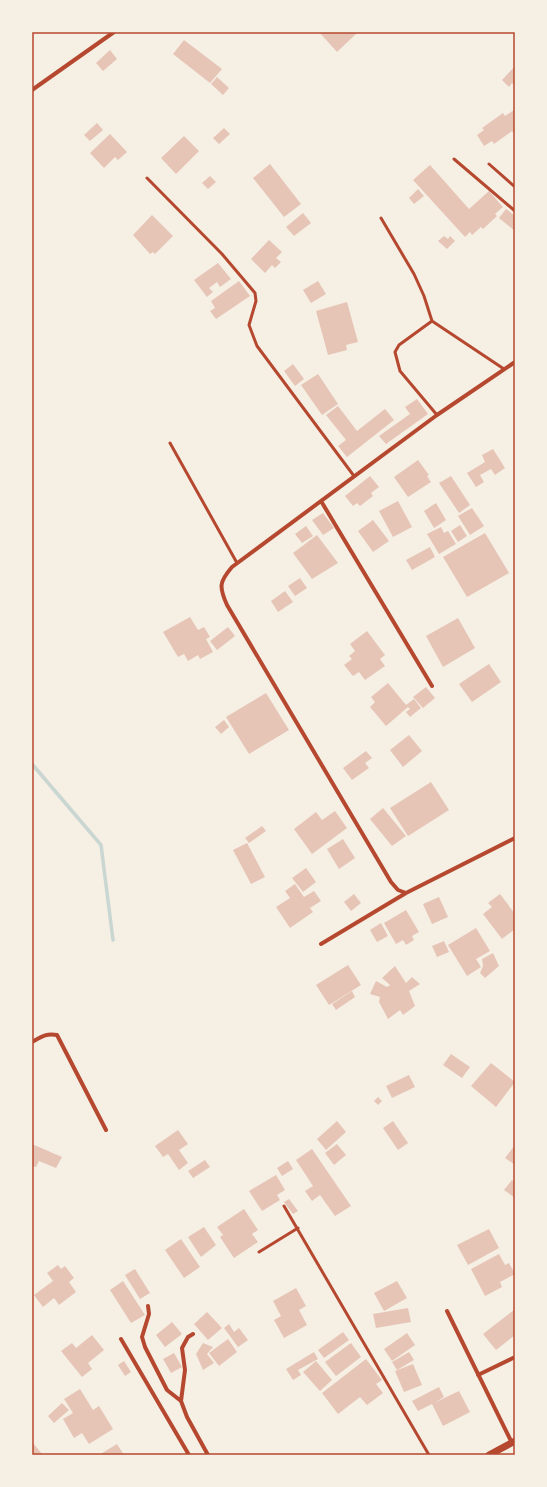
<svg xmlns="http://www.w3.org/2000/svg" width="547" height="1487" font-family="'Archivo Narrow',sans-serif">
<style>
.lines{fill:none;stroke-linecap:round;stroke-linejoin:round}
.stream{stroke:#c9d6d2;stroke-width:3.5}
.building{fill:#e6c5b7}
.service{stroke:#b5482f;stroke-width:3}
.minor{stroke:#b5482f;stroke-width:4}
.tertiary{stroke:#b5482f;stroke-width:7}
.neatline{fill:none;stroke:#b5482f;stroke-width:1.5}
</style>
<rect width="100%" height="100%" fill="#f6efe4"/>
<g class="lines">
<path class="stream" d="M32 764 101 845 113 940"/>
</g>
<path class="building" d="M319 32H358L337 52Z
M184 40 222 69 210 83 173 54Z
M110 50 117 59 103 71 96 63Z
M515 66V86L512 83 509 87 502 80Z
M217 77 229 88 223 95 211 84Z
M514 110 515 135 512 131 494 144 492 141 484 146 477 135 484 130 482 128 503 113 505 116Z
M97 123 103 130 90 141 84 135Z
M224 128 230 134 219 144 213 138Z
M110 134 127 152 118 160 115 157 104 168 90 153Z
M184 136 199 151 176 174 161 158Z
M270 164 301 204 284 217 253 178Z
M430 165 469 209 489 191 503 207 495 214 497 216 483 229 481 227 472 235 470 232 465 237 413 180Z
M210 176 216 182 208 189 202 183Z
M418 189 424 196 414 204 409 198Z
M506 209 515 216V231L499 218Z
M303 213 311 223 294 236 286 227Z
M152 215 173 236 155 254 153 252 150 254 133 235Z
M444 236 448 239 450 236 455 241 447 249 438 241Z
M269 240 282 252 276 258 281 262 275 268 272 265 265 273 251 259Z
M218 263 231 279 220 287 217 282 209 288 213 292 207 297 194 280Z
M239 281 250 296 216 319 210 311 215 308 211 301Z
M318 281 326 294 311 303 303 290Z
M347 302 358 342 346 345 347 350 328 355 316 311Z
M293 364 304 379 295 386 284 371Z
M318 374 338 404 322 415 301 385Z
M417 399 428 414 386 444 379 436 410 414 405 407Z
M338 406 357 431 385 409 394 420 347 457 338 446 346 440 326 415Z
M493 449 505 468 495 475 491 469 480 475 484 482 476 487 467 473 485 462 482 455Z
M418 460 429 475 427 476 431 482 408 497 394 477Z
M370 476 379 487 371 493 373 496 360 506 357 503 353 506 345 496Z
M451 476 470 505 459 513 439 483Z
M398 501 412 527 393 537 379 511Z
M436 503 446 520 434 528 424 511Z
M472 508 484 526 470 535 458 516Z
M323 513 334 528 323 535 312 520Z
M373 520 389 541 373 552 358 531Z
M460 525 467 536 458 542 451 531Z
M306 526 313 536 302 543 295 534Z
M441 527 444 533 448 531 456 544 439 554 427 534Z
M485 533 509 573 467 597 443 557Z
M317 535 338 563 312 579 293 553Z
M430 547 435 557 412 570 406 560Z
M300 578 307 588 295 596 288 586Z
M285 591 293 602 278 612 271 601Z
M190 617 198 630 204 627 210 637 206 639 213 652 200 659 198 655 188 661 184 654 178 657 163 632Z
M458 618 475 648 443 667 426 636Z
M228 627 235 636 217 650 210 641Z
M367 631 385 655 380 659 385 666 365 680 359 672 353 676 344 665 352 659 349 656 355 651 350 644Z
M489 664 501 682 472 702 459 684Z
M388 683 406 705 414 699 421 708 410 717 406 712 410 709 408 707 386 726 370 707 375 702 371 697Z
M426 687 435 698 423 708 413 697Z
M266 693 289 730 249 754 226 717Z
M224 720 229 727 221 734 215 727Z
M409 735 422 751 403 767 390 750Z
M366 751 372 758 365 763 369 768 352 780 343 768Z
M431 782 449 810 408 836 390 808Z
M383 808 406 836 392 846 370 819Z
M335 811 347 828 312 854 294 829 316 812 322 820Z
M262 826 266 831 249 843 245 838Z
M343 839 355 858 339 869 327 849Z
M247 843 265 877 251 884 233 850Z
M306 868 316 882 303 892 292 878Z
M295 884 304 897 314 891 321 901 310 908 313 912 290 928 276 907 290 898 285 891Z
M354 894 361 903 351 911 344 902Z
M500 894 515 914V929L502 939 483 914 492 907 488 903Z
M439 897 448 917 432 924 423 904Z
M406 910 419 932 412 936 414 940 406 945 403 940 396 944 384 923Z
M381 923 388 936 377 942 370 930Z
M476 928 490 951 476 959 481 967 467 976 448 945Z
M444 941 449 952 437 957 432 946Z
M493 953 499 966 485 978 480 973 483 966 482 959Z
M348 965 361 985 329 1005 316 985Z
M395 966 406 983 412 977 420 984 409 991 415 1006 403 1015 400 1010 388 1019 379 1002 380 997 370 994 376 981 387 987 390 985 382 978Z
M352 991 355 997 336 1010 332 1004Z
M451 1054 470 1067 462 1078 443 1065Z
M491 1063 515 1082 496 1107 471 1086Z
M409 1075 415 1087 392 1098 386 1086Z
M378 1097 382 1101 378 1105 374 1101Z
M337 1121 346 1132 326 1150 317 1139Z
M393 1121 408 1143 398 1150 383 1128Z
M178 1130 188 1144 179 1150 188 1163 179 1170 168 1154 163 1157 155 1146Z
M32 1144 62 1157 56 1168 39 1161 36 1167 32 1166Z
M337 1144 346 1155 334 1165 325 1153Z
M515 1145V1165L505 1158Z
M312 1149 351 1206 335 1216 320 1195 312 1201 305 1191 313 1186 296 1160Z
M205 1160 210 1167 193 1178 188 1171Z
M288 1161 293 1169 282 1176 277 1168Z
M276 1175 285 1190 277 1195 280 1200 262 1211 249 1191Z
M512 1180 515 1182V1198L504 1190Z
M289 1199 298 1211 293 1214 284 1202Z
M244 1209 258 1230 252 1234 258 1242 234 1258 220 1237 223 1235 217 1227Z
M204 1227 216 1245 201 1257 188 1237Z
M489 1229 499 1248 468 1265 457 1245Z
M181 1239 200 1267 184 1278 165 1250Z
M499 1254 505 1265 509 1263 515 1274 500 1282 502 1287 485 1296 471 1269Z
M58 1265 61 1269 65 1266 74 1278 69 1282 76 1292 59 1305 54 1298 43 1307 34 1295 53 1281 47 1273Z
M135 1269 150 1293 140 1299 125 1275Z
M123 1281 145 1315 131 1323 110 1290Z
M397 1281 407 1298 384 1311 374 1293Z
M296 1288 306 1306 299 1310 307 1325 284 1338 274 1320 281 1316 273 1301Z
M408 1308 411 1322 376 1328 373 1314Z
M515 1309V1335L496 1350 483 1334Z
M207 1312 222 1328 208 1340 194 1324Z
M172 1322 182 1334 165 1347 156 1335Z
M229 1324 234 1332 239 1328 248 1340 238 1347 224 1328Z
M343 1332 349 1340 324 1358 318 1350Z
M407 1333 415 1345 392 1361 384 1349Z
M92 1335 104 1350 88 1363 92 1369 82 1377 61 1351 72 1343 76 1348Z
M228 1339 237 1352 219 1366 209 1353Z
M203 1343 213 1347 207 1354 214 1363 203 1370 196 1354Z
M351 1343 361 1357 336 1376 325 1362Z
M314 1352 318 1359 298 1370 301 1375 293 1380 286 1369Z
M409 1352 414 1360 397 1370 392 1362Z
M174 1353 182 1367 171 1373 163 1359Z
M366 1359 382 1380 376 1384 383 1393 367 1405 360 1397 338 1414 322 1393Z
M124 1361 131 1372 125 1376 118 1365Z
M316 1361 332 1380 320 1391 303 1372Z
M413 1364 422 1385 404 1392 395 1371Z
M439 1387 444 1397 434 1403 459 1391 470 1412 443 1426 432 1404 418 1411 412 1401Z
M80 1389 93 1410 99 1406 113 1429 89 1444 82 1433 74 1438 63 1419 73 1413 64 1399Z
M62 1403 69 1410 54 1423 48 1416Z
M32 1442 43 1455H32Z
M117 1444 124 1455H99Z"/>
<g class="lines">
<path class="service" d="M454 159 515 211
M489 164 515 187
M147 178 222 254 255 293 256 301 249 325 257 346 354 476
M381 218 414 274 424 296 432 321 504 369
M432 321 399 345 395 352 400 371 437 415
M170 443 237 563
M284 1206 429 1455
M259 1252 298 1228"/>
<path class="minor" d="M32 90 114 32
M321 501 432 686
M406 893 398 890 391 882 227 605C219 587 219 582 232 567L437 415 515 362
M321 944 406 893 515 838
M32 1042C41 1037 46 1033 57 1035L106 1130
M148 1306 149 1314 142 1337 145 1347 167 1390 181 1401
M447 1311 512 1443
M193 1334 188 1337 182 1348 185 1370 181 1401 187 1417 208 1455
M121 1339 189 1455
M478 1375 515 1357"/>
<path class="tertiary" d="M489 1455 515 1441"/>
</g>
<rect width="547" height="1487" fill="none" stroke="#f6efe4" stroke-width="66"/>
<rect x="33" y="33" width="481" height="1421" class="neatline"/>
</svg>
